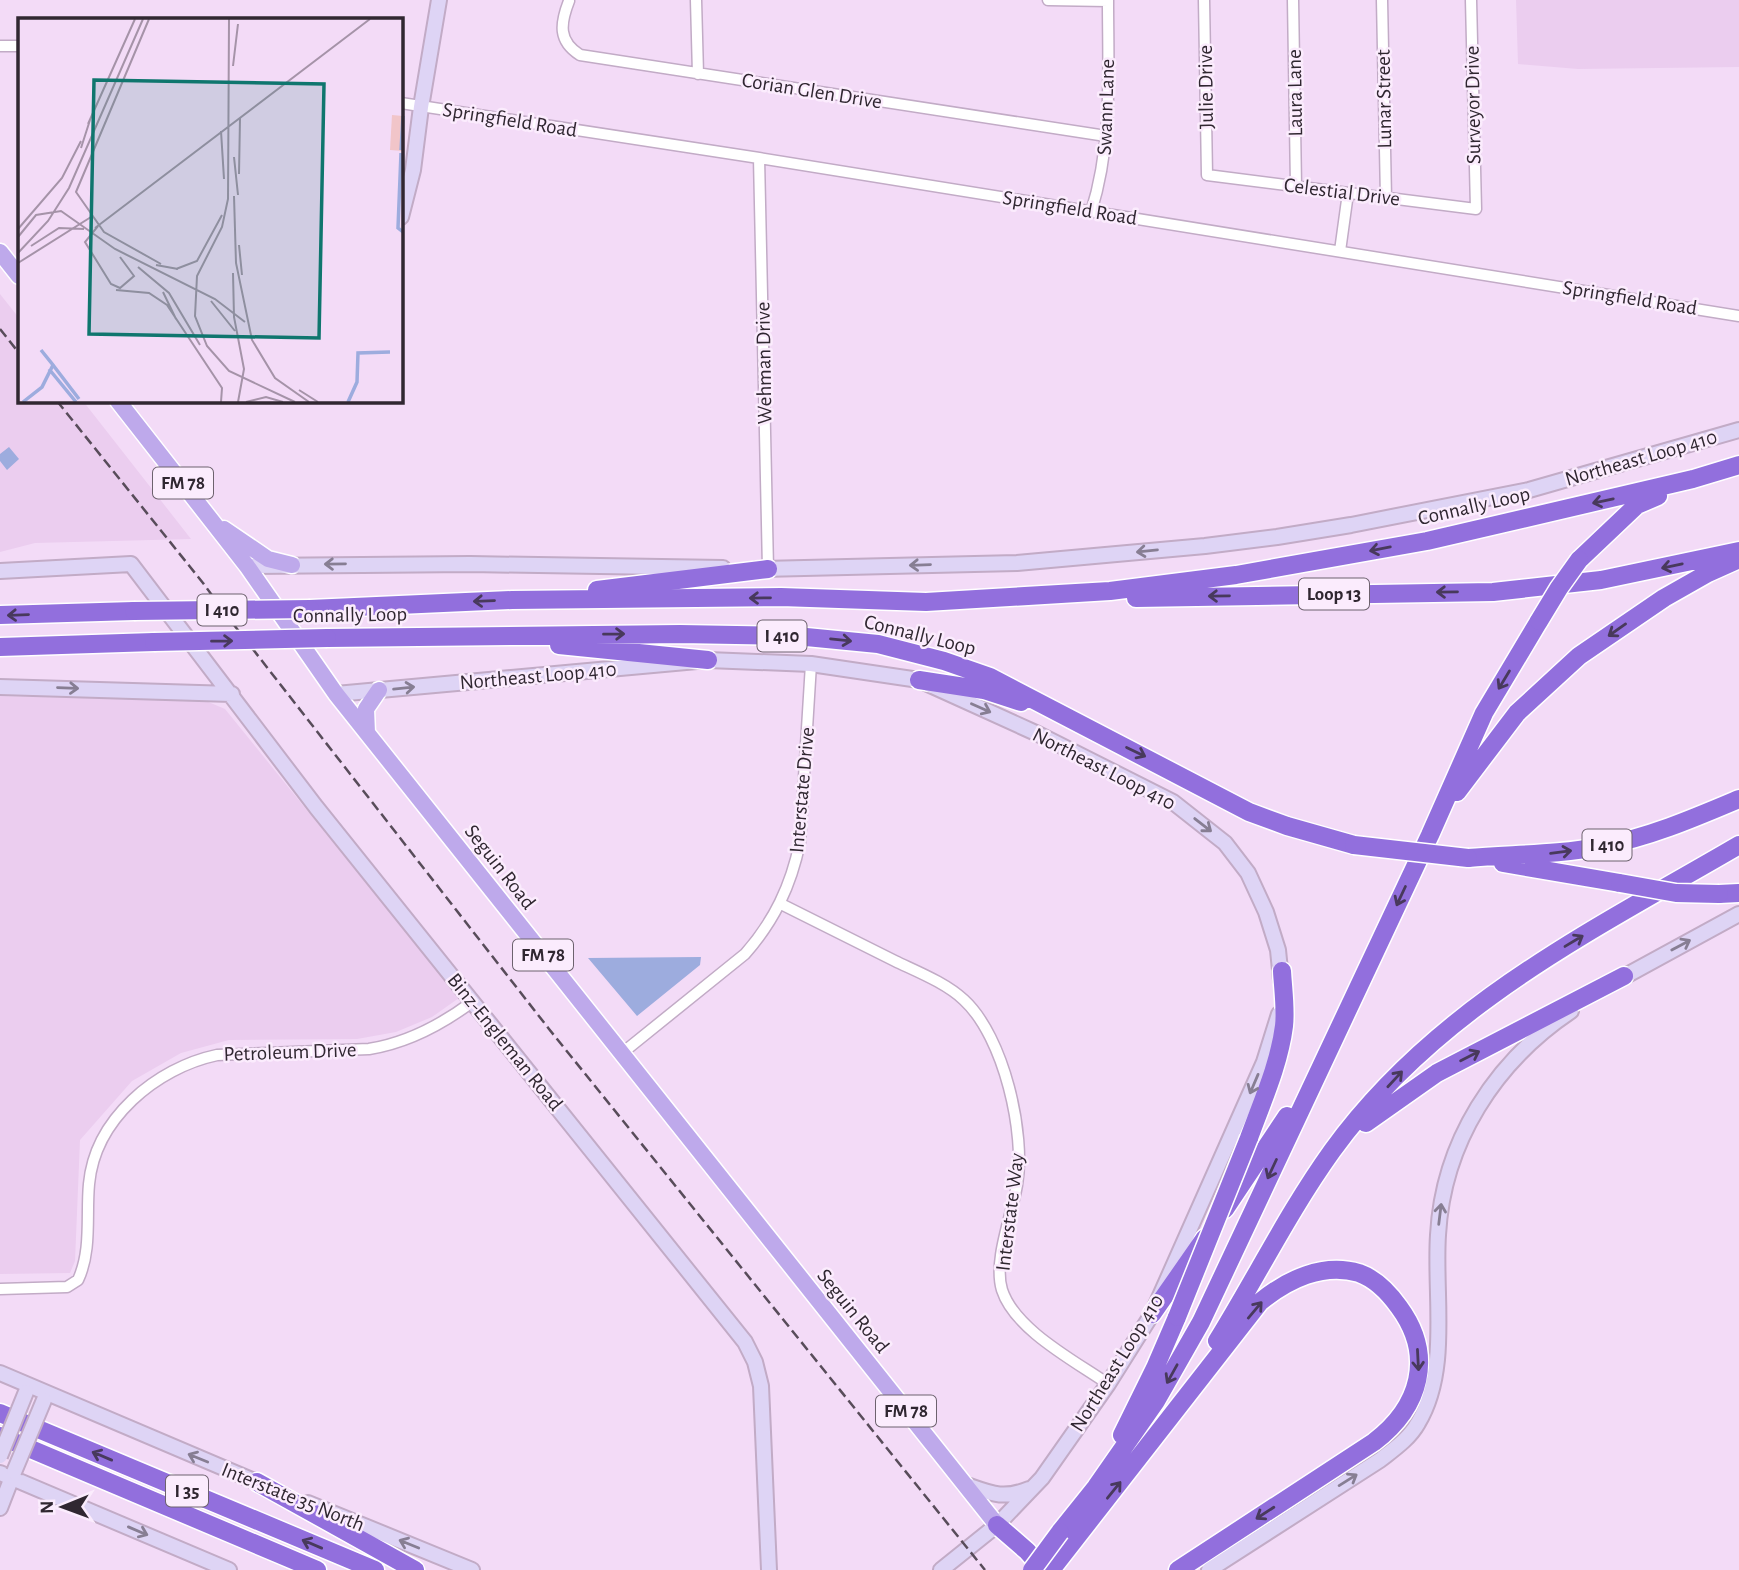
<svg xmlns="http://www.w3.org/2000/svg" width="1739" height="1570" font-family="'Alegreya Sans',sans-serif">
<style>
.built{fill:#ebcdef}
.water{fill:#9dacde}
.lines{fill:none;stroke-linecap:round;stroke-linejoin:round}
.street-casing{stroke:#c2abc6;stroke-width:13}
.secondary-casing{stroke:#c2abc6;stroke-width:18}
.primary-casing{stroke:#fff;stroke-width:19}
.highway-casing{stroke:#fff;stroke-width:21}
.street{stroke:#fff;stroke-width:10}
.secondary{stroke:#ded4f5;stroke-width:14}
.primary{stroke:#bea9eb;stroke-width:16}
.highway{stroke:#926fdd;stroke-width:18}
.rail{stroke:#584c5a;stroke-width:2.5;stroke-dasharray:10 5;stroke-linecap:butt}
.secondary-bridge-casing{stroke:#c2abc6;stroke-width:18;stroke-linecap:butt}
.highway-bridge-casing{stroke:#fff;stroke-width:21;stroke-linecap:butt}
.secondary-bridge{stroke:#ded4f5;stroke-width:14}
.highway-bridge{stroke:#926fdd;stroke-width:18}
.oneway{stroke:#48395c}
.oneway2{stroke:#877e93}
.labels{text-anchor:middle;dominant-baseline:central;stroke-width:5;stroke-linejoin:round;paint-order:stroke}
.shield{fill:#fbecfd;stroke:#6d626e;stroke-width:2}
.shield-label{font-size:19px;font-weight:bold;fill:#302731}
.street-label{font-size:21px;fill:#302731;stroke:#fbecfd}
.inset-river{fill:none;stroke:#9dacde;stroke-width:3.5}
.inset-road{fill:none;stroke:#a593a8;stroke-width:2}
.view{fill:#0f766e;fill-opacity:0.15;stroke:#0f766e;stroke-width:3.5}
.inset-edge{fill:none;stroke:#302731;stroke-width:3.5}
</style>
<rect width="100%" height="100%" fill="#f3dbf7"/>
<path class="built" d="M1516 0H1739V67L1578 69 1518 64Z
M0 294 19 318V401H83L191 539 35 543 0 552Z
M0 696 206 701 225 709 459 998 432 1017 396 1032 357 1039 229 1040 181 1053 132 1081 80 1140 75 1261 70 1273 0 1274Z"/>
<path class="water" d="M9 447 19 459 7 470 0 461V454Z
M701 957 700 965 637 1016 588 958Z"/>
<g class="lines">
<defs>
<path id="street" d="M696 0 698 74
M1048 0 1108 1
M1204 0 1207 175 1476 209 1471 0
M1293 0 1296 186
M1382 0 1386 198
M569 1C560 24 558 41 580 55L1106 136
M0 46H19
M401 103 759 158 1739 316
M759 158 768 569
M1091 212C1113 143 1108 71 1108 0
M1340 251 1348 193
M781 904C819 923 857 942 895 961 918 972 946 983 964 1000 1004 1037 1026 1134 1017 1185 1012 1215 993 1261 1002 1290 1015 1330 1075 1361 1108 1384
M621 1054 745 954C774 921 791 886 800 842L811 664
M0 1289 67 1287 78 1280C92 1250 86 1215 89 1184 95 1119 156 1068 217 1055L369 1049C407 1043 441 1025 472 1002"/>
<path id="secondary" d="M401 217 413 170 421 107 439 0
M247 566 470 564 723 568
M757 569 1017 563 1205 546 1277 537 1351 525 1529 490 1739 430
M0 571 131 564 316 807 745 1342 755 1362 761 1386 769 1570
M0 687 232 694
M336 694 708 660 811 664 919 680 1038 734 1173 802 1225 843 1248 873 1266 912 1278 950 1281 980
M1618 980 1739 914
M0 1373 266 1486
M0 1473 229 1570
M964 1484C990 1493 1002 1500 1029 1489
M308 1503 472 1570
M0 1508 14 1472
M941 1570 997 1525 1042 1478 1108 1384 1152 1314 1264 1062 1279 1014
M1209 1570 1380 1460C1394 1449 1409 1439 1418 1423 1450 1370 1434 1295 1438 1235 1443 1142 1495 1062 1571 1011"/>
<path id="primary" d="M0 252 19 276
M118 401 247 566 336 694 997 1525
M224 529 268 559 292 565
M367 733 366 709 379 690"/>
<path id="highway" d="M1579 560 1637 505 1658 496
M597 590 768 569
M1136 598 1493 592 1601 580 1739 551
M310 609 512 600 781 597 926 602 1110 591 1236 575 1427 541 1693 479 1739 465
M0 615 134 611
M327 638 680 634 796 636 878 644 944 661 990 677 1249 812 1287 826 1354 845
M559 645 708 660
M0 647 154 642
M919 680 984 690 1021 702
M1457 792 1517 713 1579 656 1664 598 1708 573 1739 559
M1468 858C1513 854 1558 855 1602 846 1650 837 1694 818 1739 799
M1503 863 1620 883
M1719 894 1739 893
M1366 1123 1437 1073 1624 976
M1249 1138C1262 1102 1279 1065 1284 1026 1286 1009 1283 989 1282 971
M1225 1209 1287 1116
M1152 1314 1205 1238
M1217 1341C1256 1278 1289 1211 1332 1151 1436 1007 1590 932 1739 845
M0 1413 375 1570
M1122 1435 1155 1368 1177 1317
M0 1436 317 1570
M257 1482 415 1570
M997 1525 1027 1551 1044 1570
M1060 1532 1096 1487 1156 1401 1201 1322 1430 835 1484 713 1539 621
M1051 1570 1260 1302C1287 1280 1323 1262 1359 1273 1376 1279 1389 1293 1399 1307 1435 1356 1420 1407 1374 1442L1178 1570"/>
</defs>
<use href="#street" class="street-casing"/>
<use href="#secondary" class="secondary-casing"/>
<use href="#primary" class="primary-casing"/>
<use href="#highway" class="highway-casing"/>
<use href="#street" class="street"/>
<use href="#secondary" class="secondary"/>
<use href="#primary" class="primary"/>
<use href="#highway" class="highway"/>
<path class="rail" d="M0 329 19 353
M57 401 203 583 234 625 549 1029 985 1570"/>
<defs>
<path id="secondary-bridge" d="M0 1456 26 1392
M14 1472 44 1400"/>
<path id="highway-bridge" d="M134 611 310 609
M1539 621 1559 588 1579 560
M154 642 327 638
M1354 845 1468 858
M1620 883 1676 893 1719 894
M1177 1317 1249 1138
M1032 1570 1060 1532"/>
</defs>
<use href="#secondary-bridge" class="secondary-bridge-casing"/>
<use href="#highway-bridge" class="highway-bridge-casing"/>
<use href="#secondary-bridge" class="secondary-bridge"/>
<use href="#highway-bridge" class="highway-bridge"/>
</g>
<defs><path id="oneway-shaft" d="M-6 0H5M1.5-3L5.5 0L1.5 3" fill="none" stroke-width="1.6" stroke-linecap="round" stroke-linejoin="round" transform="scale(1.75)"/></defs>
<g class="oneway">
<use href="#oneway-shaft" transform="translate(1603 501) rotate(168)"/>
<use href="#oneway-shaft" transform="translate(1380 549) rotate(169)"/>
<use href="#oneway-shaft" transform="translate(1672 566) rotate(168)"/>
<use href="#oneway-shaft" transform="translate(1447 592) rotate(179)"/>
<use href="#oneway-shaft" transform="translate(1219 596) rotate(179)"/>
<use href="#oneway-shaft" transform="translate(760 598) rotate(179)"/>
<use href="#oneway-shaft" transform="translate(484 601) rotate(178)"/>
<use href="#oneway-shaft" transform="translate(18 615) rotate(178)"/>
<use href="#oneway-shaft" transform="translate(1617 630) rotate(145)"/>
<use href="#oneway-shaft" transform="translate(614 634) rotate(-1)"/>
<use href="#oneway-shaft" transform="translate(841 640) rotate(6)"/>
<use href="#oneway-shaft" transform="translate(222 641) rotate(-1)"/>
<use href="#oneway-shaft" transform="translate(1504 680) rotate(121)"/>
<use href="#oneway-shaft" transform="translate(1136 752) rotate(26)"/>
<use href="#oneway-shaft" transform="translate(1561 852) rotate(-7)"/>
<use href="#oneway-shaft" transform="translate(1401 896) rotate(115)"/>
<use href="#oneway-shaft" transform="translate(1574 941) rotate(-31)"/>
<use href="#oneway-shaft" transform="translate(1470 1056) rotate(-27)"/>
<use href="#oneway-shaft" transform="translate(1395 1079) rotate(-47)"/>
<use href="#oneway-shaft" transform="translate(1272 1169) rotate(115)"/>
<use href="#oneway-shaft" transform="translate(1255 1310) rotate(-50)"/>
<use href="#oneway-shaft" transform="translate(1418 1360) rotate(87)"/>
<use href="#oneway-shaft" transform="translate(1172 1374) rotate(119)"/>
<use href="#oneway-shaft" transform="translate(102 1456) rotate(-157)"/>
<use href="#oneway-shaft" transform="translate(1114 1490) rotate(-51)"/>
<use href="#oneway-shaft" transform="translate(1265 1513) rotate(147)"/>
<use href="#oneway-shaft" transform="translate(312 1544) rotate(-157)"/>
</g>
<g class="oneway2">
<use href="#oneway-shaft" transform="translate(1147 551) rotate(174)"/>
<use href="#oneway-shaft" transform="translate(335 564) rotate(179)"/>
<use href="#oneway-shaft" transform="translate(920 565) rotate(178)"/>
<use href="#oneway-shaft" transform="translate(68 688) rotate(2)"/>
<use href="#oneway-shaft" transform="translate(404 688) rotate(-6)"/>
<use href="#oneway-shaft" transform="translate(981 708) rotate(24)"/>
<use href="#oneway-shaft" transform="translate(1203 825) rotate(38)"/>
<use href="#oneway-shaft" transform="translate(1681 945) rotate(-28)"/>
<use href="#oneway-shaft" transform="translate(1254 1084) rotate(113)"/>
<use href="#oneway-shaft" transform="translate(1440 1214) rotate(-83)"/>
<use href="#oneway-shaft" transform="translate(198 1458) rotate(-158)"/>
<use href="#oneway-shaft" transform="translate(1348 1480) rotate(-32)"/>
<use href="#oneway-shaft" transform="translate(138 1531) rotate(23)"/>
<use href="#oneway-shaft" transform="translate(409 1544) rotate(-158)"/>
</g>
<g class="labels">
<g class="shield">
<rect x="153" y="467.5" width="60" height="31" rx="5"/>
<rect x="1299" y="578.5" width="70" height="31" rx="5"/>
<rect x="197.5" y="594.5" width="49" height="31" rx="5"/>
<rect x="757.5" y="620.5" width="49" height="31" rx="5"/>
<rect x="1582.5" y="829.5" width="49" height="31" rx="5"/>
<rect x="513" y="939.5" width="60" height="31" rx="5"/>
<rect x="876" y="1395.5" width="60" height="31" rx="5"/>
<rect x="166" y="1475.5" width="42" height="31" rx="5"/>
</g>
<g class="shield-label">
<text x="183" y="483">FM 78</text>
<text x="1334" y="594">Loop 13</text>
<text x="222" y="610">I 410</text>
<text x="782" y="636">I 410</text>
<text x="1607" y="845">I 410</text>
<text x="543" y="955">FM 78</text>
<text x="906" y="1411">FM 78</text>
<text x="187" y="1491">I 35</text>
</g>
<g class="street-label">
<text transform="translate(1206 87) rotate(-91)">Julie Drive</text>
<text transform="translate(812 91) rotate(9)">Corian Glen Drive</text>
<text transform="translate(1295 93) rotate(-91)">Laura Lane</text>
<text transform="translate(1384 99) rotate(-91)">Lunar Street</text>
<text transform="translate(1473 105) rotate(-91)">Surveyor Drive</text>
<text transform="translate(1106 107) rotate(-88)">Swann Lane</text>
<text transform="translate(510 120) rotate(9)">Springfield Road</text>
<text transform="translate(1342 192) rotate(7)">Celestial Drive</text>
<text transform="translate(1070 208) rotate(9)">Springfield Road</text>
<text transform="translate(1630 298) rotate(9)">Springfield Road</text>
<text transform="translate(764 363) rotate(-91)">Wehman Drive</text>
<text transform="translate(1641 458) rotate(-16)">Northeast Loop 410</text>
<text transform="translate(1474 506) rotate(-13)">Connally Loop</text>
<text transform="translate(350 615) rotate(-1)">Connally Loop</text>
<text transform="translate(920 635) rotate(14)">Connally Loop</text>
<text transform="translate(538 676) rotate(-5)">Northeast Loop 410</text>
<text transform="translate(1104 769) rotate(27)">Northeast Loop 410</text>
<text transform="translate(802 790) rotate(-85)">Interstate Drive</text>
<text transform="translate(500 867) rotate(52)">Seguin Road</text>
<text transform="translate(505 1042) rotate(51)">Binz-Engleman Road</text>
<text transform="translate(290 1052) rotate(-2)">Petroleum Drive</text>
<text transform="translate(1010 1212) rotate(-83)">Interstate Way</text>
<text transform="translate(853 1311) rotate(51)">Seguin Road</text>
<text transform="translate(1117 1363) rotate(-58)">Northeast Loop 410</text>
<text transform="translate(293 1497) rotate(22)">Interstate 35 North</text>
</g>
</g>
<g transform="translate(18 18)">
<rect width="385" height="385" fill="#f3dbf7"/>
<path d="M374 97 385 98V133L372 132Z" fill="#f1c5c9"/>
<path class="inset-river" d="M383 132 385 98M383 135 380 210 385 214M35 347 61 381M31 351 58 384M5 384 24 369 35 347 23 332M330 384 339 364 340 335 372 334"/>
<path class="inset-road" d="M131 1 58 174 86 214 143 246M211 1 210 181 204 209 179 258 177 298 189 328 211 353 277 384M215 48 220 6M70 106 117 1M203 113 206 161M63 130 72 102M216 139 220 177M221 156 222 100M216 178 218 245 234 322 257 360 291 384M80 208 67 224 93 266 102 270 116 258 102 239M77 210 352 1M0 211 44 160 63 123M0 219 18 197 43 193 97 231 197 281 227 304M221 227 224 257M13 228 41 210 66 211M0 235 30 203 51 170 125 1M0 245 73 199M138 247 160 251M120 249 151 275 182 327M158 251 179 243 204 197M215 255 216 299 226 351 220 384M98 272 131 275 149 287 204 370 203 384M145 274 158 301M193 283 217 313M281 372 300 384M228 384 248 379 265 384"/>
<path class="view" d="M76 62 306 66 301 320 71 316Z"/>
<rect width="385" height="385" class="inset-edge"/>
</g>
<g transform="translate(63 1507) rotate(269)" stroke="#fbecfd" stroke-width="5" paint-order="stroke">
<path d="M0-5L12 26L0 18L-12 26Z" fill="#302731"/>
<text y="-10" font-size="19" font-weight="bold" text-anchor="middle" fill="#302731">N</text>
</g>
</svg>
